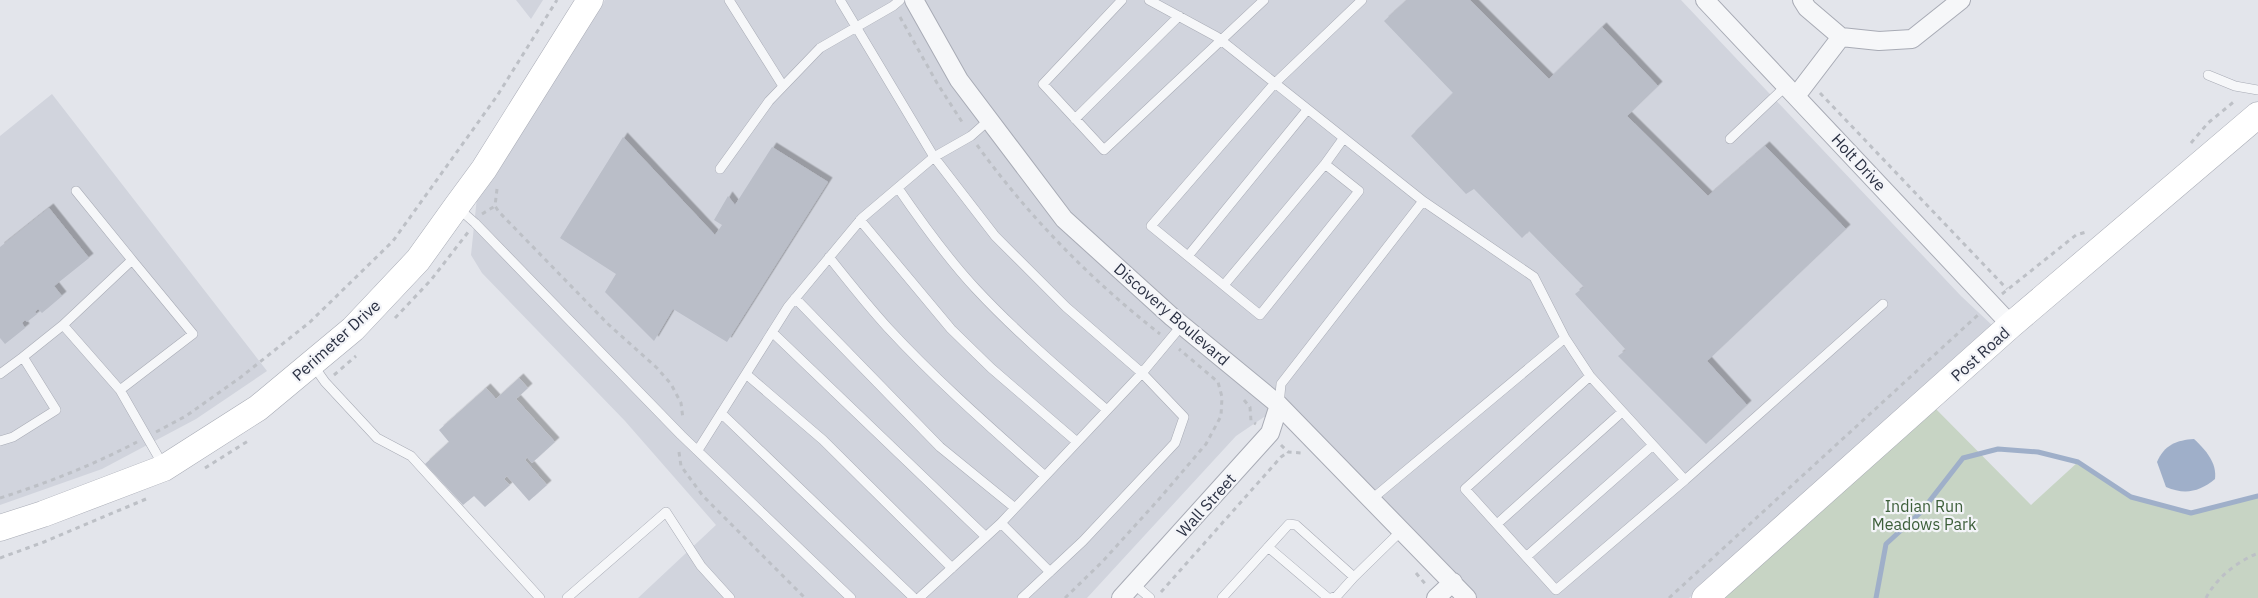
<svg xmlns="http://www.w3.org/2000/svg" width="2258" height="598" font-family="'IBM Plex Sans',sans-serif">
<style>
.built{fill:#d1d4dd}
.green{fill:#c7d4c4}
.water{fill:#9fafc9}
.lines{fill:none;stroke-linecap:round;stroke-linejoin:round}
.stream{stroke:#9fafc9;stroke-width:5}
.building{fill:#babec8;filter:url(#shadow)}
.lane-casing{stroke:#a8abb5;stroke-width:10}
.street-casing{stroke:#a8abb5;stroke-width:20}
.secondary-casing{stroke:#a8abb5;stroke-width:27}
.path{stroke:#bdc0c6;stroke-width:3;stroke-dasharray:4.5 4.5;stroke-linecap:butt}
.lane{stroke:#f6f7f9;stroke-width:9}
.street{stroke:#f6f7f9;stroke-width:18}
.secondary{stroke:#fff;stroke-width:26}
.labels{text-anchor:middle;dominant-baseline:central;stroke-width:4.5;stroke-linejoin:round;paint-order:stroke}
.street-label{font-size:16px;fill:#2b3143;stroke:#f3f4f8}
.park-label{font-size:16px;fill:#3c5e39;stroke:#f3f4f8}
</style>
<defs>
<filter id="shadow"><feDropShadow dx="4.5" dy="-4.5" stdDeviation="0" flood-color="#0004"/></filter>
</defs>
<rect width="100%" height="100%" fill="#e3e5eb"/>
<path class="built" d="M516 0H543L531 19Z
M605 0H1681L1961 296 1994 327 1689 598H1474L1305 420 1264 417 1236 436 1087 598H638L716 525 625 421 482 273 471 255 477 197Z
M52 94 267 371 196 419 102 469 0 505V136Z"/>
<path class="green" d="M1928 401 2031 505 2078 462 2131 497 2191 513 2258 496V598H1707Z"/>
<path class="water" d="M2194 439C2206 450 2217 463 2215 479 2199 492 2185 495 2166 487L2157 462C2164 445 2177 440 2194 439Z"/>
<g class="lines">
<path class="stream" d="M1876 598 1886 544 1921 512 1963 458 1998 449 2038 452 2078 462 2131 497 2191 513 2258 496"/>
</g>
<path class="building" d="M1407 0H1470L1549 79 1602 27 1658 86 1627 116 1708 196 1765 146 1846 229 1707 361 1747 405 1706 444 1618 356 1626 350 1575 294 1584 287 1529 231 1522 238 1474 189 1466 194 1411 136 1453 93 1384 21Z
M623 137 715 235 722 225 714 220 728 196 735 205 772 147 828 182 727 342 673 309 654 341 605 292 616 274 560 238Z
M49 208 89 258 54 286 62 296 42 313 38 309 35 312 37 314 27 322 25 320 22 323 25 328 5 344 0 338V247Z
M519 378 528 388 516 399 555 442 532 463 527 457 525 460 547 485 529 501 507 476 504 479 510 485 485 507 474 496 463 505 425 464 449 442 439 430 486 388 496 399Z"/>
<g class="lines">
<defs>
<path id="lane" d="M729 0 783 86
M1122 0 1043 84 1104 150 1264 0
M1149 0 1217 37 1423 201 1281 384 1279 405
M2208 75 2235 86 2258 90
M1075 119 1179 16
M989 120 971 136 934 157 995 236 1066 307 1142 373 1001 523 1050 572
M1343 139 1325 164 1359 191 1260 315 1151 226 1274 84 1362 0
M1730 139 1786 86
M720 169 769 101 820 48 893 6 900 0
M898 188C922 223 947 258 976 289 1017 333 1062 371 1107 410
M76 191 132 260 63 325 120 390 163 465
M458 208 475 223 681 435 851 598
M860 220 951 329 991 368 1077 442
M1188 256 1307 110
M829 257C848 281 867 305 888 328 937 381 991 428 1045 476
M1224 285 1325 164
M795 298 940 447 1015 508
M772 332 986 537
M1565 338 1590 376 1685 480 1883 304
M313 365 325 382 377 438 411 456 540 598
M0 374 23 357
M746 374 823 440 952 568
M1590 376 1465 489 1556 590 1685 480
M120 390 193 334 132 260
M721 413 914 598
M0 441 13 437 56 410 23 357 63 325
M698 450 788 307 862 218 934 157 840 0
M1372 499 1565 338 1534 277 1423 201
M1497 524 1622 412
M1268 547 1328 598
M1526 557 1653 445
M1134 584 1150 598
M567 598 666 512 701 566 730 598
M919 598 1001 523
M1022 598 1083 541 1175 443 1184 417 1142 373 1182 325
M1222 598 1289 524 1296 525 1354 577 1402 530
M1331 598 1337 596 1354 577"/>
<path id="street" d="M914 0 959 80 1064 219 1172 317 1279 405 1467 598
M1705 0 2011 325
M1802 0 1807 8 1841 37 1879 41 1912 39 1961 0
M1796 96 1841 37
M1121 598 1270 433 1279 405
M1436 598 1453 582"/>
<path id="secondary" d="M0 528 43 514 164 468 258 408 353 329 418 260 456 207 484 169 590 0
M1705 598 2011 325 2258 115"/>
</defs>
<use href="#lane" class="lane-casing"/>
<use href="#street" class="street-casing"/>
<use href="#secondary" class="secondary-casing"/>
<path class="path" d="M900 17 937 83 964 125
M1820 93 2007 289
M2191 143 2208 123 2236 100
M977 145C1029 217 1091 280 1160 334
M497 189 495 206 499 212 608 324 657 368 671 384 681 403 683 419
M482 214 495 206
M2002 294 2076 235 2086 232
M395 318 431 280 469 231
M334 375 356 356
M1244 400 1250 407 1251 421 1256 424
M156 432 186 416 241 377 310 322 393 241 497 96 557 0
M1281 445 1288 452 1302 453
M679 452 681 466 703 496 805 598
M205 468 248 441
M0 498C47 483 93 465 137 442
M0 558 44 542 146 499
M1416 573 1427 586
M1161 592 1281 457 1287 453
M1065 598 1103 561 1160 498 1206 444 1221 416 1222 397 1218 382 1179 349
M1669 598 1979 314
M2206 598C2217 577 2237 562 2258 553"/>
<use href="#lane" class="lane"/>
<use href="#street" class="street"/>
<use href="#secondary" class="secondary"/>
</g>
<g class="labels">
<g class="street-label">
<text transform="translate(1859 162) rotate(47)">Holt Drive</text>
<text transform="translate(1172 314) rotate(41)">Discovery Boulevard</text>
<text transform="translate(336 340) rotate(-42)">Perimeter Drive</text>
<text transform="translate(1980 354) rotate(-42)">Post Road</text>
<text transform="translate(1206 505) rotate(-48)">Wall Street</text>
</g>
<g class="park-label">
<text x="1924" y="506">Indian Run<tspan x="1924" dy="18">Meadows Park</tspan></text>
</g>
</g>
</svg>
